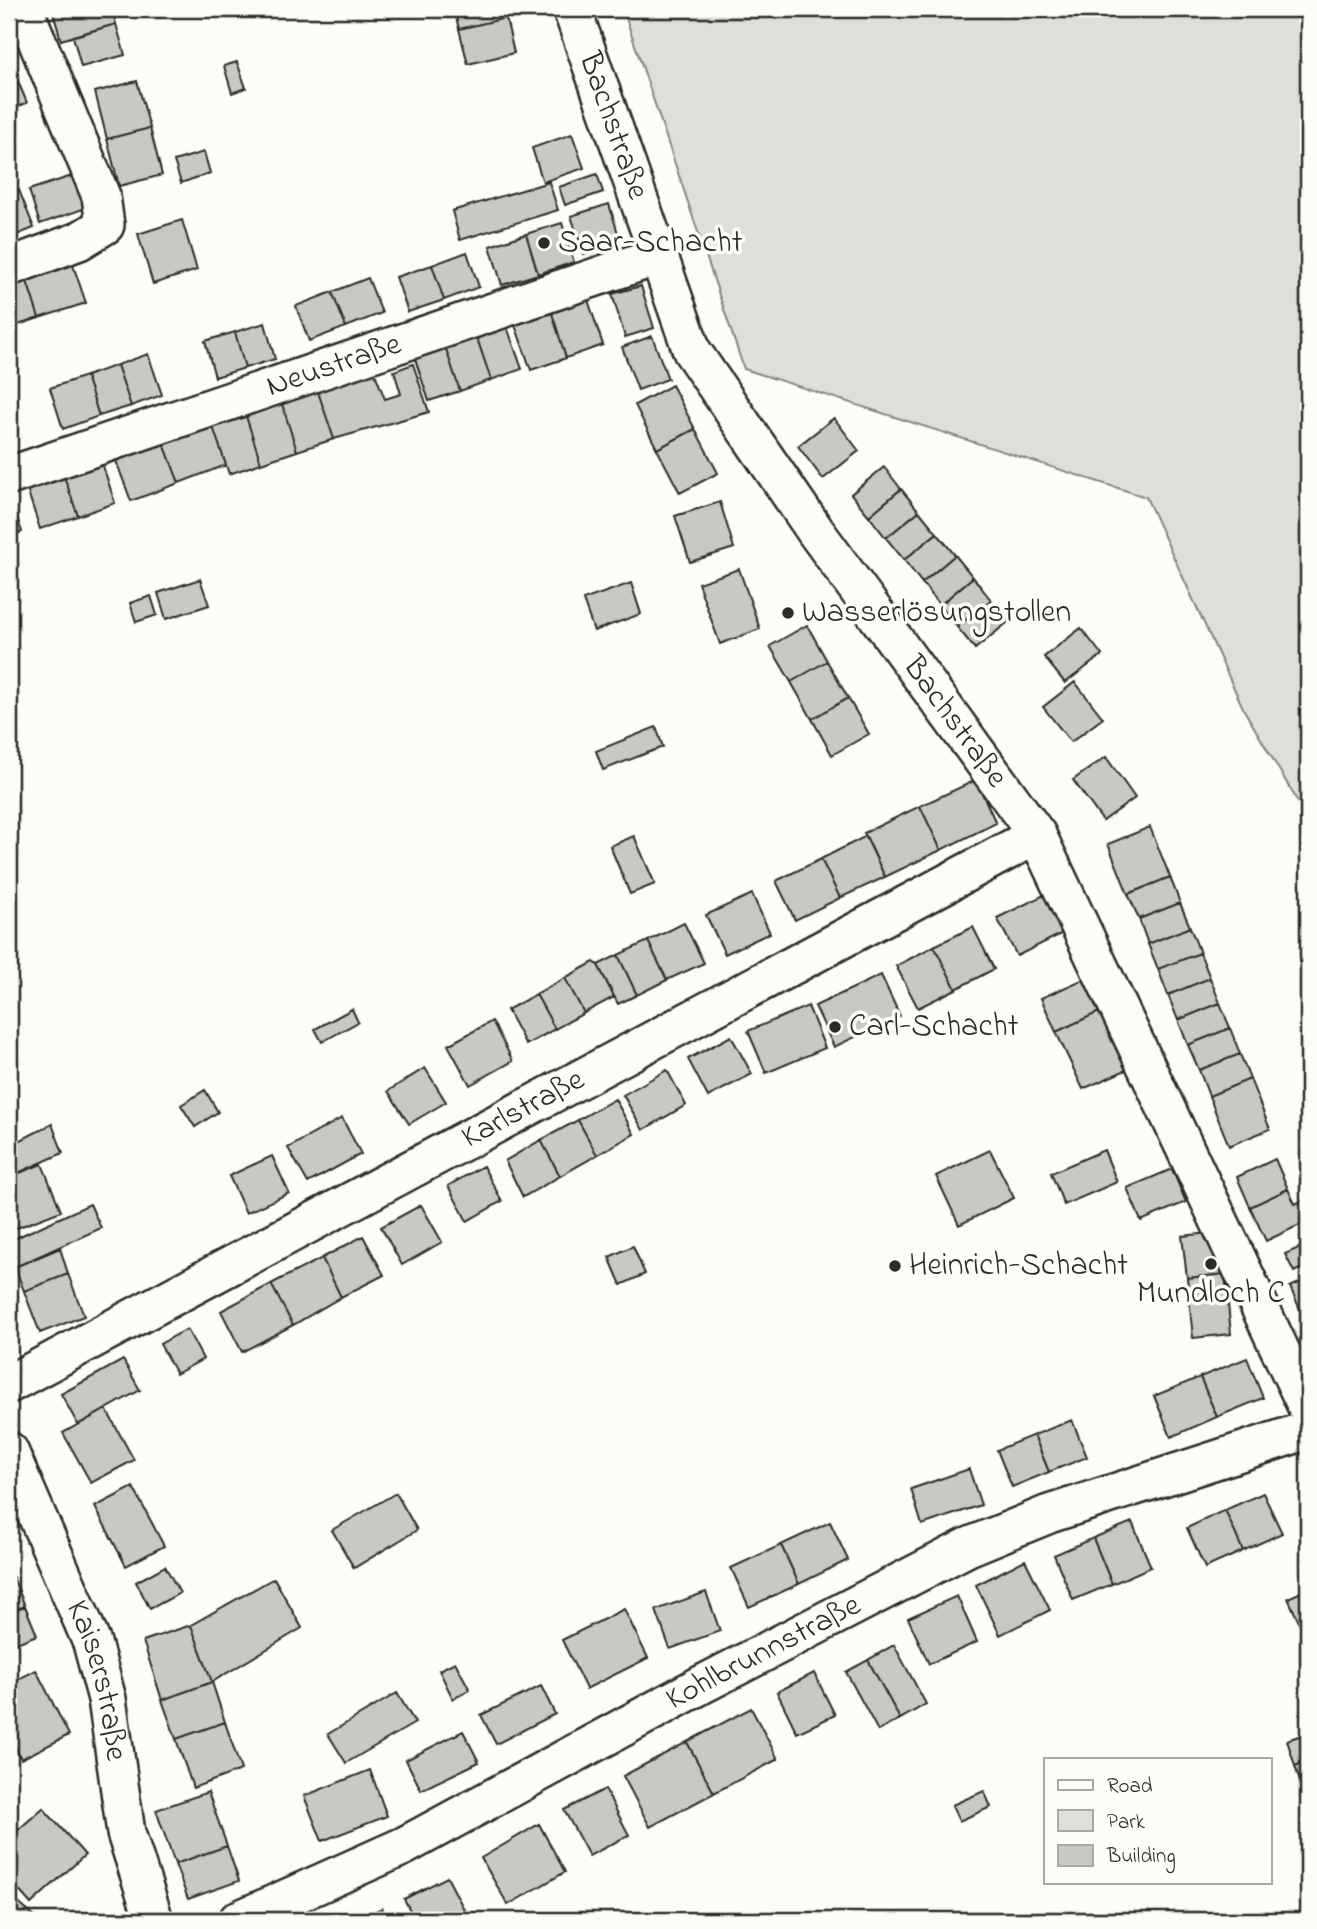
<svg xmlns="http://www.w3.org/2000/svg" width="1317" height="1929" font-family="'Indie Flower',sans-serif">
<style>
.green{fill:#dfdeda;stroke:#858482;stroke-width:2}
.building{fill:#c9c8c4;stroke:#2b2b2b;stroke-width:2}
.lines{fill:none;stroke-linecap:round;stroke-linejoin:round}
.minor-casing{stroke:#2b2b2b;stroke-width:42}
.minor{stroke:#fdfcf7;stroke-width:37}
.poi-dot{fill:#2b2b2b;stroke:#fdfcf7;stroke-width:2.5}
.labels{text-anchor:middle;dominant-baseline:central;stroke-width:7;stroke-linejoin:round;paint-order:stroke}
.street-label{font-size:32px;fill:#2b2b2b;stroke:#fdfcf7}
.poi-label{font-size:32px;fill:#2b2b2b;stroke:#fdfcf7;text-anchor:start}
</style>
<rect width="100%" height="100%" fill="#fdfcf7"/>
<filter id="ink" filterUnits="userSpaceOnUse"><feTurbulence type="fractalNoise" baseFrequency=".0143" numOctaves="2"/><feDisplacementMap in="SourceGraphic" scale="14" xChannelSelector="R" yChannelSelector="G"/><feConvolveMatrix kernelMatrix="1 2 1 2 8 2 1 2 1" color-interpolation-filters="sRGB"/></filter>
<g filter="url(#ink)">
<path class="green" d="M623 9H1308V819L1244 710 1146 497 744 369Z"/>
<path class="building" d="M52 9H112L116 24 61 40Z
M454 9H504L506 18 459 29Z
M506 18 514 53 468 64 459 29Z
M116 24 125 55 81 67 73 36Z
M237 62 246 88 232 93 224 66Z
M12 67 27 103 9 110V68Z
M137 81 150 128 107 139 95 92Z
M150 128 162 175 119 186 107 139Z
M572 134 584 168 543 182 532 148Z
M204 152 210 173 181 183 174 161Z
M597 174 603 192 565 205 559 187Z
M75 175 86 208 40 224 29 190Z
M549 182 558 210 460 240 452 211Z
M19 190 34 228 9 238V194Z
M609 204 621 243 584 254 571 216Z
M182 220 197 270 153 284 138 234Z
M562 223 574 262 538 274 526 234Z
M526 234 538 274 502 285 490 246Z
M467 252 479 287 444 300 432 265Z
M73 265 86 303 39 318 27 281Z
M432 265 444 300 408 312 396 277Z
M368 278 382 313 346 327 332 292Z
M27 281 39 318 9 328V287Z
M641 286 654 328 625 337 612 294Z
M332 292 346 327 309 341 296 306Z
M588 300 603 345 566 358 552 313Z
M552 313 566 358 531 370 515 325Z
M265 323 275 359 245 368 235 332Z
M506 324 522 369 491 380 476 335Z
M235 332 245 368 215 377 205 341Z
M476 335 491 380 460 391 445 346Z
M652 336 668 379 638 390 622 347Z
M445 346 460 391 429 401 414 356Z
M148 354 162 395 131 406 117 365Z
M413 364 429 412 334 439 317 389 374 371 385 399 401 394 394 371Z
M117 365 131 406 99 416 86 376Z
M86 376 99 416 63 429 50 388Z
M672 385 695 429 657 449 635 405Z
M317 389 334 439 297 451 281 401Z
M281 401 297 451 261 463 245 413Z
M245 413 261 463 229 474 212 424Z
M834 418 859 451 823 479 798 446Z
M212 424 226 465 179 483 163 441Z
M695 429 718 473 680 493 657 449Z
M163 441 179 483 131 501 115 458Z
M102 463 115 503 78 516 64 476Z
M884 467 901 489 869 516 851 494Z
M64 476 78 516 40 529 27 489Z
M901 489 919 511 886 538 869 516Z
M9 496 22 532 9 537Z
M720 502 734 548 690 562 675 516Z
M919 511 937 533 904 560 886 538Z
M937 533 955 555 922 583 904 560Z
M955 555 973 577 940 605 922 583Z
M739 569 760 629 720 644 698 583Z
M973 577 991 600 957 627 940 605Z
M200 579 209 605 166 619 158 593Z
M631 583 641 614 594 631 583 600Z
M151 596 157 615 136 622 130 603Z
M991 600 1008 622 975 649 957 627Z
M807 625 827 661 791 682 770 646Z
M1081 628 1102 655 1065 683 1044 657Z
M827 661 848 698 812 719 791 682Z
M1075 682 1103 718 1071 742 1043 707Z
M848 698 869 734 832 755 812 719Z
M656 727 663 747 603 770 596 751Z
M1106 757 1135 798 1103 821 1073 780Z
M976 780 996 823 941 850 920 806Z
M920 806 941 850 885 877 864 833Z
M1150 827 1170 877 1128 894 1108 844Z
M634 836 655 884 630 894 610 846Z
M866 836 885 877 840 898 821 859Z
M821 859 840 898 795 920 776 881Z
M1170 877 1180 903 1139 919 1128 894Z
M752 894 770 933 725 954 706 915Z
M1044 895 1063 933 1017 956 997 918Z
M1180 903 1190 927 1148 944 1139 919Z
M684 923 704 963 667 980 648 941Z
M973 927 994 969 956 989 934 946Z
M1190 927 1200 953 1158 969 1148 944Z
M648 941 667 980 637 995 618 955Z
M934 946 956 989 918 1008 896 966Z
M1200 953 1210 978 1168 995 1158 969Z
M618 955 637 995 618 1004 598 965Z
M594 962 598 965 614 997 584 1013 565 978Z
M881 975 900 1016 834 1047 815 1006Z
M565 978 584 1013 555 1029 536 994Z
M1210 978 1220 1003 1178 1020 1168 995Z
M1084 979 1099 1012 1056 1032 1041 998Z
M536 994 555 1029 526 1045 507 1010Z
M1220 1003 1230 1028 1188 1045 1178 1020Z
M808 1006 825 1048 766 1073 748 1031Z
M352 1009 358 1022 322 1042 315 1029Z
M1099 1012 1126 1070 1083 1089 1056 1032Z
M492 1021 513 1061 470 1085 448 1045Z
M1230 1028 1240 1054 1199 1070 1188 1045Z
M731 1036 752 1074 708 1097 688 1059Z
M1240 1054 1250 1079 1209 1096 1199 1070Z
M425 1068 446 1102 409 1124 388 1091Z
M667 1070 686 1105 643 1130 623 1095Z
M1250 1079 1270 1129 1229 1146 1209 1096Z
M205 1090 218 1112 195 1127 181 1105Z
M615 1099 634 1134 597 1155 578 1120Z
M342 1118 361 1154 308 1183 288 1148Z
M578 1120 597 1155 560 1176 541 1140Z
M52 1124 63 1153 9 1177V1146Z
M541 1140 560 1176 523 1197 505 1161Z
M990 1150 1014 1198 959 1225 936 1176Z
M1104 1150 1117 1182 1064 1205 1051 1173Z
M272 1156 289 1193 246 1213 229 1176Z
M1275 1159 1288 1189 1250 1207 1237 1177Z
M42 1164 61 1211 9 1231V1177Z
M483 1166 502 1201 467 1221 448 1186Z
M1172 1169 1186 1202 1141 1221 1127 1188Z
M1288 1189 1295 1204 1308 1198V1221L1266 1241 1250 1207Z
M90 1204 101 1228 15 1267 9 1252V1241Z
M421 1205 442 1242 402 1265 381 1227Z
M1220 1232 1225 1274 1187 1278 1182 1236Z
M363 1236 384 1275 341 1297 322 1258Z
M1308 1244V1265L1294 1272 1285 1254Z
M633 1246 645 1274 621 1285 609 1257Z
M60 1248 68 1274 24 1291 15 1267Z
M322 1258 341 1297 293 1325 271 1284Z
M68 1274 84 1316 40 1333 24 1291Z
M1225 1274 1231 1334 1193 1338 1187 1278Z
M1308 1279V1325H1307L1290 1287Z
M271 1284 293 1325 242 1352 221 1311Z
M187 1329 203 1359 176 1374 160 1344Z
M1247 1358 1263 1398 1217 1417 1200 1377Z
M123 1360 140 1390 78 1425 61 1394Z
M1200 1377 1217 1417 1171 1437 1154 1396Z
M106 1409 134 1460 91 1483 63 1433Z
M1072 1420 1087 1457 1049 1472 1034 1435Z
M1034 1435 1049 1472 1012 1487 997 1450Z
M969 1469 981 1505 922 1525 911 1489Z
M133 1487 164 1546 126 1566 95 1507Z
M396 1493 417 1530 354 1568 332 1530Z
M1263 1493 1282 1533 1243 1551 1225 1510Z
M1225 1510 1243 1551 1205 1568 1187 1528Z
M830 1522 848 1560 799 1584 781 1545Z
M1132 1522 1151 1567 1112 1584 1093 1538Z
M1093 1538 1112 1584 1073 1600 1054 1555Z
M781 1545 799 1584 749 1607 731 1568Z
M1025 1560 1050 1610 1000 1635 976 1585Z
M165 1566 180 1593 150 1609 136 1582Z
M13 1577 25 1606 9 1612V1578Z
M274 1578 302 1628 212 1682 191 1625Z
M1308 1589V1640H1307L1288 1598Z
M706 1592 720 1631 670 1649 656 1610Z
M957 1596 977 1642 929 1664 908 1618Z
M25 1606 37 1635 9 1646V1612Z
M624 1609 648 1658 586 1689 562 1640Z
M191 1625 212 1682 162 1700 143 1641Z
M894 1645 926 1704 900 1719 868 1660Z
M868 1660 900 1719 878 1731 846 1672Z
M455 1662 470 1690 453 1699 439 1670Z
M36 1670 69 1735 21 1759 9 1734V1684Z
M814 1673 835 1715 797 1733 777 1692Z
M212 1682 225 1722 176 1739 162 1700Z
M541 1686 555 1714 496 1744 481 1715Z
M397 1693 415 1723 346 1763 328 1734Z
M751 1708 778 1759 714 1793 687 1742Z
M225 1722 241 1770 193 1788 176 1739Z
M463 1731 479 1762 421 1790 406 1760Z
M1308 1733V1761L1295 1766 1287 1740Z
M687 1742 714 1793 650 1827 623 1776Z
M1308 1761V1790L1303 1791 1295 1766Z
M370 1770 387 1816 322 1841 304 1796Z
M605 1789 629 1835 589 1856 564 1810Z
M984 1791 991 1807 959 1821 952 1805Z
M208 1792 227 1846 175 1864 156 1810Z
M43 1808 85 1855 31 1904 9 1879V1838Z
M539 1824 565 1872 508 1905 481 1858Z
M227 1846 239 1881 188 1899 175 1864Z
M447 1877 467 1915 457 1920H415L404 1899Z
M9 1895 36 1918 34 1920H9Z
M382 1908 387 1920H355Z"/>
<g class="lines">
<defs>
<g id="minor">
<path id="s1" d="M572 9 692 351 816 532 1037 835 1308 1409"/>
<path d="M9 267 79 241 105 225 101 196 24 9"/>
<path id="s2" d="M9 476 658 256"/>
<path id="s3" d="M9 1384 1037 835"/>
<path id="s4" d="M9 1451 92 1643 107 1699 126 1833 154 1920"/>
<path id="s5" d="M238 1920 404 1846 701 1685 968 1547 1049 1514 1308 1430"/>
</g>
</defs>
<use href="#minor" class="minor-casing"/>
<use href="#minor" class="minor"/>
</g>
</g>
<g class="poi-dot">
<circle cx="544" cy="243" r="7"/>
<circle cx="788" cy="613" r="7"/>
<circle cx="835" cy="1027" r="7"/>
<circle cx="1211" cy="1264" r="7"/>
<circle cx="895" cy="1266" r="7"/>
</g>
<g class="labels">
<g class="street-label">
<text stroke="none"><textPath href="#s1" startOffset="124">Bachstraße</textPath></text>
<text stroke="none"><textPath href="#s2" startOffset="343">Neustraße</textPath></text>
<text stroke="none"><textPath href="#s1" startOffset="817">Bachstraße</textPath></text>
<text stroke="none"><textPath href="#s3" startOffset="583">Karlstraße</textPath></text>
<text stroke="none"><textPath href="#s5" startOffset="590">Kohlbrunnstraße</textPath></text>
<text stroke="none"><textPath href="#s4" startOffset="247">Kaiserstraße</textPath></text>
</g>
<g class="poi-label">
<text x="558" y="243">Saar-Schacht</text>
<text x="802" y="613">Wasserlösungstollen</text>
<text x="849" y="1027">Carl-Schacht</text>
<text x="909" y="1266">Heinrich-Schacht</text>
<text x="1211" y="1294" text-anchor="middle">Mundloch C</text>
</g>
</g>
<rect width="1317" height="1929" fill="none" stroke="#fdfcf7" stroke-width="35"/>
<rect x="18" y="18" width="1282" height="1894" fill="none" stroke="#2b2b2b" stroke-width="2.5" filter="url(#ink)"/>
<rect x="1044" y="1758" width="228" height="126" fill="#fdfcf7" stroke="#a9a8a5" stroke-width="2"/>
<rect x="1058" y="1780" width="35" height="10" fill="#fdfcf7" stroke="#a9a8a5" stroke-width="2"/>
<text x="1107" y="1792" font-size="21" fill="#2b2b2b">Road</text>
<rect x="1058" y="1810" width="35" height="21" fill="#dfdeda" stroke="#a9a8a5" stroke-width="2"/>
<text x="1107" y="1828" font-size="21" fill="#2b2b2b">Park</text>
<rect x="1058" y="1845" width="35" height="21" fill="#c9c8c4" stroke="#a9a8a5" stroke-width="2"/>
<text x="1107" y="1862" font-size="21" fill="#2b2b2b">Building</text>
</svg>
